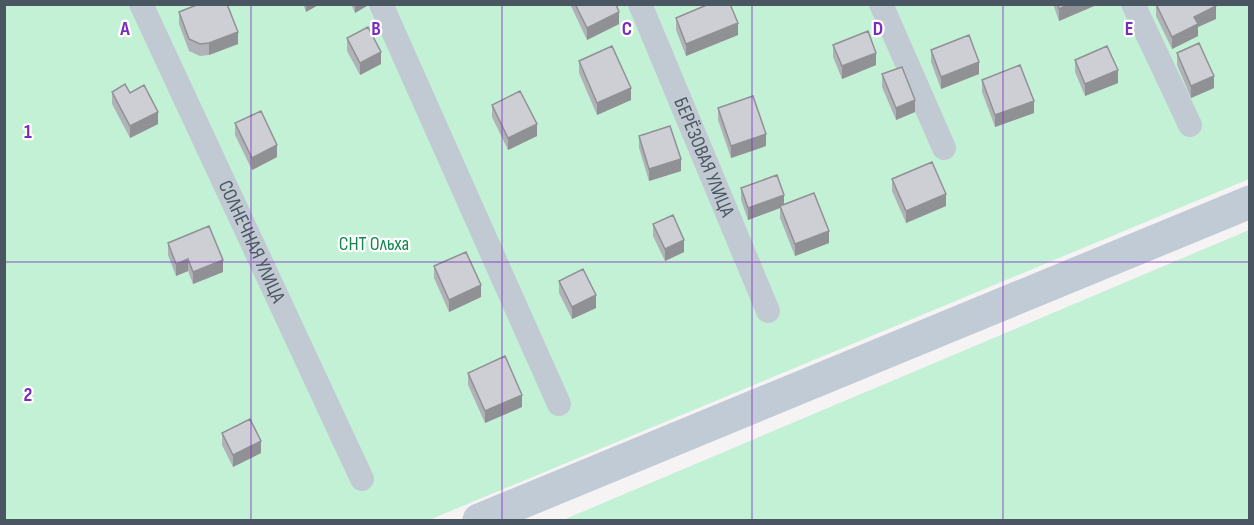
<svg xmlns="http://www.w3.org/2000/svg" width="1254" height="525" font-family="'Sofia Sans Condensed',sans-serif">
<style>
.green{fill:#c3f1d5}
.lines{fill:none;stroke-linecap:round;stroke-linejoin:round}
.minor{stroke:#c1cad2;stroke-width:24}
.secondary{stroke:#c1cbd6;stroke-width:33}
.wall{fill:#b0b2b7}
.shaded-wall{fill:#909195}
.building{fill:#cdcfd5;stroke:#909195;stroke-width:1.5}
.grid{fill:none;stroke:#7b2cbf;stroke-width:1.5;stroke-opacity:0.55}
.labels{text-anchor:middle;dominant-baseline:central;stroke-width:4.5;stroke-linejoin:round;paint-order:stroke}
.street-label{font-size:20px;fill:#4a5661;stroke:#fff}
.park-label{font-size:20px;fill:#17864f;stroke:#fff}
.grid-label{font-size:20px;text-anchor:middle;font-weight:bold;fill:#7b2cbf;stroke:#fff;stroke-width:4.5;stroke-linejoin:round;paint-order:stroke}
</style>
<rect width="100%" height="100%" fill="#f5f3f3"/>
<path class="green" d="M4 5H1249V179L429 520H5Z
M1249 230V520H563Z"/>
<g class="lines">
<g class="minor">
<path id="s1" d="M141 4 362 479"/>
<path d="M381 4 559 404"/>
<path id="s2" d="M640 4 768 311"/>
<path d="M881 4 944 148"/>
<path d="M1133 4 1190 125"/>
</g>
<path class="secondary" d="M479 520 1250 202"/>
</g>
<path class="wall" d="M303 4H320L306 12Z
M351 4H370L355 13Z
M570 4H616L619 24 587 40Z
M1053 4H1094V6L1059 21Z
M1156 4 1216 19 1198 27V36L1172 49 1156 16Z
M179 12 238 44 209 55 200 56 189 51 179 24Z
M676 18 738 35 686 56 676 30Z
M347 38 381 64 360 75 347 51Z
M833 45 876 65 842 79 833 57Z
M931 50 979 74 941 89 931 62Z
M1177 53 1214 88 1191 98 1177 65Z
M1075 60 1118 83 1085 96 1075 72Z
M579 61 631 100 597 115 579 73Z
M882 74 915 112 896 120 882 87Z
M982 80 1034 113 995 127 982 92Z
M112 92 130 93 158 124 130 138 112 104Z
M492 105 537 136 508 150 492 117Z
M718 108 766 146 731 158 718 120Z
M235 123 277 157 252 170 235 135Z
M639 136 681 171 649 181 639 148Z
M892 179 946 206 906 223 892 191Z
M741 188 784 205 829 243 795 256 780 218V208L748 220 741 200Z
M653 224 684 252 665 261 653 236Z
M168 243 223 272 193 284 188 271 176 276 168 255Z
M434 266 481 297 449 312 434 278Z
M559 281 596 308 572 319 559 293Z
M468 373 522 407 485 423 468 385Z
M222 433 261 453 233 467 222 445Z"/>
<path class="shaded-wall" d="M306 4H320L306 12Z
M355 4H370L355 13Z
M1069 4H1094V6L1059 21V9Z
M1216 6V19L1198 27V36L1172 49V37L1194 17Z
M619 12V24L587 40V28Z
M738 23V35L686 56V44Z
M238 32V44L209 55V43Z
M381 52V64L360 75V63Z
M876 53V65L842 79V66Z
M979 62V74L941 89V77Z
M1118 70V83L1085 96V84Z
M1214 76V88L1191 98V86Z
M631 88V100L597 115V103Z
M915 100V112L896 120V108Z
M1034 101V113L995 127V115Z
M158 112V124L130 138V126Z
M537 124V136L508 150V138Z
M766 134V146L731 158V146Z
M277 145V157L252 170V158Z
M681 159V171L649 181V169Z
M946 194V206L906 223V211Z
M784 195V207L780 206V208L748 220V208Z
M829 231V243L795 256V244Z
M684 240V252L665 261V249Z
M188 259V271L176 276V264Z
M223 260V272L193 284V272Z
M481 285V297L449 312V300Z
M596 295V308L572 319V307Z
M522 395V407L485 423V411Z
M261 441V453L233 467V455Z"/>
<path class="building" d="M199 4H227L238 32 209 43 200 44 189 39 179 12Z
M575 4H616L619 12 587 28Z
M709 4H730L738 23 686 44 676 18Z
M1058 4H1069L1059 9Z
M1156 4H1215L1216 6 1194 17 1198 24 1172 37Z
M368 27 381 52 360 63 347 38Z
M868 31 876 53 842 66 833 45Z
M969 35 979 62 941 77 931 50Z
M1199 43 1214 76 1191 86 1177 53Z
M612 46 631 88 597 103 579 61Z
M1107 46 1118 70 1085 84 1075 60Z
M1020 65 1034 101 995 115 982 80Z
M902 67 915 100 896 108 882 74Z
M125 84 130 93 144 85 158 112 130 126 112 92Z
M520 91 537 124 508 138 492 105Z
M753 96 766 134 731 146 718 108Z
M261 111 277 145 252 158 235 123Z
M670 126 681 159 649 169 639 136Z
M932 162 946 194 906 211 892 179Z
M777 175 784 195 748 208 741 188Z
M814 193 829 231 795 244 780 206Z
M673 215 684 240 665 249 653 224Z
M209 226 223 260 193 272 188 259 176 264 168 243Z
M466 252 481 285 449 300 434 266Z
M583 269 596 295 572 307 559 281Z
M505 356 522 395 485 411 468 373Z
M250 419 261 441 233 455 222 433Z"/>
<path class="grid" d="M251 4V520M502 4V520M752 4V520M1003 4V520M4 262H1250"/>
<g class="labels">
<g class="street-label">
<text stroke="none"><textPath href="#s2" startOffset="166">БЕРЁЗОВАЯ УЛИЦА</textPath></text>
<text stroke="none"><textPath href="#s1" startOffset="262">СОЛНЕЧНАЯ УЛИЦА</textPath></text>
</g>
<g class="park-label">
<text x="374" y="244">СНТ Ольха</text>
</g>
</g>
<g class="grid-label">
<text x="125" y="35">A</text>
<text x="376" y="35">B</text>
<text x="627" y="35">C</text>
<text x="878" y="35">D</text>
<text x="1129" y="35">E</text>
<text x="28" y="138">1</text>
<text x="28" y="401">2</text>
</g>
<rect width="1254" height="525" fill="none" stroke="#4a5661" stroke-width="12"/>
</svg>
